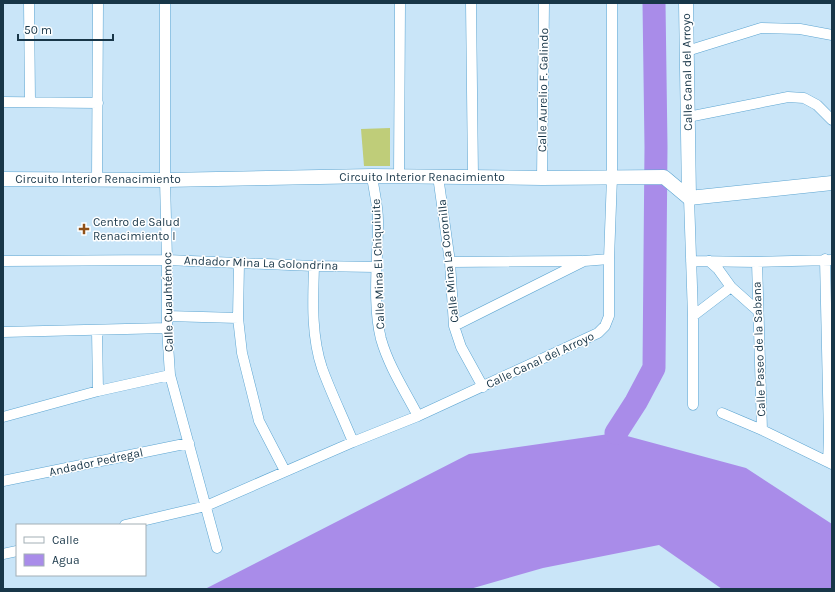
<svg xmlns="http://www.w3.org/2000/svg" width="835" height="592" font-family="Karla,sans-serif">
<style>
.green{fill:#bfcd79}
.water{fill:#a98ce9}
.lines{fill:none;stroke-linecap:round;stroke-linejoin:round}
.river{stroke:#a98ce9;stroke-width:23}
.street-casing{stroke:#5da5d1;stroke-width:11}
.secondary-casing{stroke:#5da5d1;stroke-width:15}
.street{stroke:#fff;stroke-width:10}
.secondary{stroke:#fff;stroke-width:14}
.poi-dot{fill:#8f5018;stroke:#fff;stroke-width:1.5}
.labels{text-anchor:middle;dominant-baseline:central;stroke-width:3;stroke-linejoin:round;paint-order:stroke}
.street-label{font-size:12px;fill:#183648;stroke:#fff}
.poi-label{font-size:12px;fill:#183648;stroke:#fff;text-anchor:start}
</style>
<rect width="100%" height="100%" fill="#c9e5f8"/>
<path class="green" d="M390 128V166H364L361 129Z"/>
<path class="water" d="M616 433 746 468 832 524V589H722L659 545 543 568 470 589H205L469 454Z"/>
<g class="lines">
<path class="river" d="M616 433 636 402 654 368 656 147 654 3"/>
<defs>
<path id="street" d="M29 3 30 101
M165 3V180L167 260V328L170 375 217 548
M471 3 473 177
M687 51 761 28 800 29 832 35
M3 102 98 103
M688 117 788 97 804 98 817 105 832 120
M372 176C374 191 378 206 378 221 378 259 372 303 381 339 389 367 405 391 418 416
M399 176 400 3
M438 176 450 262 454 326 461 347 483 387
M542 178 544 3
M97 179 98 3
M689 198 693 316V405
M825 259 829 437 828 462
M3 261 167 260 314 266 376 267
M691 261 757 262 832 260
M709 261 718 269 731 287
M450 262 582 261
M757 262 762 430
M239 263 238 318 242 353 259 421 285 471
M314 266C313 300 311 335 322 368 331 393 343 417 353 442
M167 316 238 318
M693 316 731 287 758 311
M454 326 584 261 609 259
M97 330 98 391
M3 332 167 328
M722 413 762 430 832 464
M3 417 98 391 170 375
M3 481 189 443
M125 525 206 506 353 442 418 416 598 333 605 326 609 316V259L612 177V3
M3 554 17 551"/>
<path id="secondary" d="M686 3 689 198
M3 179 165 180 372 176 542 178 664 177 689 198 832 183"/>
</defs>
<use href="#street" class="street-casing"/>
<use href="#secondary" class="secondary-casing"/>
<use href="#street" class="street"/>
<use href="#secondary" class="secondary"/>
</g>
<path class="poi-dot" d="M82 223h4v4h4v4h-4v4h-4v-4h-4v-4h4z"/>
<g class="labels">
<g class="street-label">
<text transform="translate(687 72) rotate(-91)">Calle Canal del Arroyo</text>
<text transform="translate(543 90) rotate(-89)">Calle Aurelio F. Galindo</text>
<text x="422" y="177">Circuito Interior Renacimiento</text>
<text x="98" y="179">Circuito Interior Renacimiento</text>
<text transform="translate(448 261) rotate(-96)">Calle Mina La Coronilla</text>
<text transform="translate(261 263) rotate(2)">Andador Mina La Golondrina</text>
<text transform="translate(378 264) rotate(-92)">Calle Mina El Chiquiuite</text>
<text transform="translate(168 302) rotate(-91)">Calle Cuauhtémoc</text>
<text transform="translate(759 349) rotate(-92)">Calle Paseo de la Sabana</text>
<text transform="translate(540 360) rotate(-25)">Calle Canal del Arroyo</text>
<text transform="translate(96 462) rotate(-12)">Andador Pedregal</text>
</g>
<g class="poi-label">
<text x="93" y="222">Centro de Salud<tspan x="93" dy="14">Renacimiento I</tspan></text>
</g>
</g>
<rect width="835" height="592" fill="none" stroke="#183648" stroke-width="8"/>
<rect x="16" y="524" width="130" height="52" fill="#ffffff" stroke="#a3afb6"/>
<rect x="24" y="537" width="20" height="6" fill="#ffffff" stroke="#a3afb6"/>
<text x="52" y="544" font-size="12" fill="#183648">Calle</text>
<rect x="24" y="554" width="20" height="12" fill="#a98ce9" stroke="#a3afb6"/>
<text x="52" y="564" font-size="12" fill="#183648">Agua</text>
<path d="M18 34v6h95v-6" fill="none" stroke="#183648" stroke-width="2"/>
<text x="24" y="34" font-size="12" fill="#183648" stroke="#ffffff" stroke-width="3" paint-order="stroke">50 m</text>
</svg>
